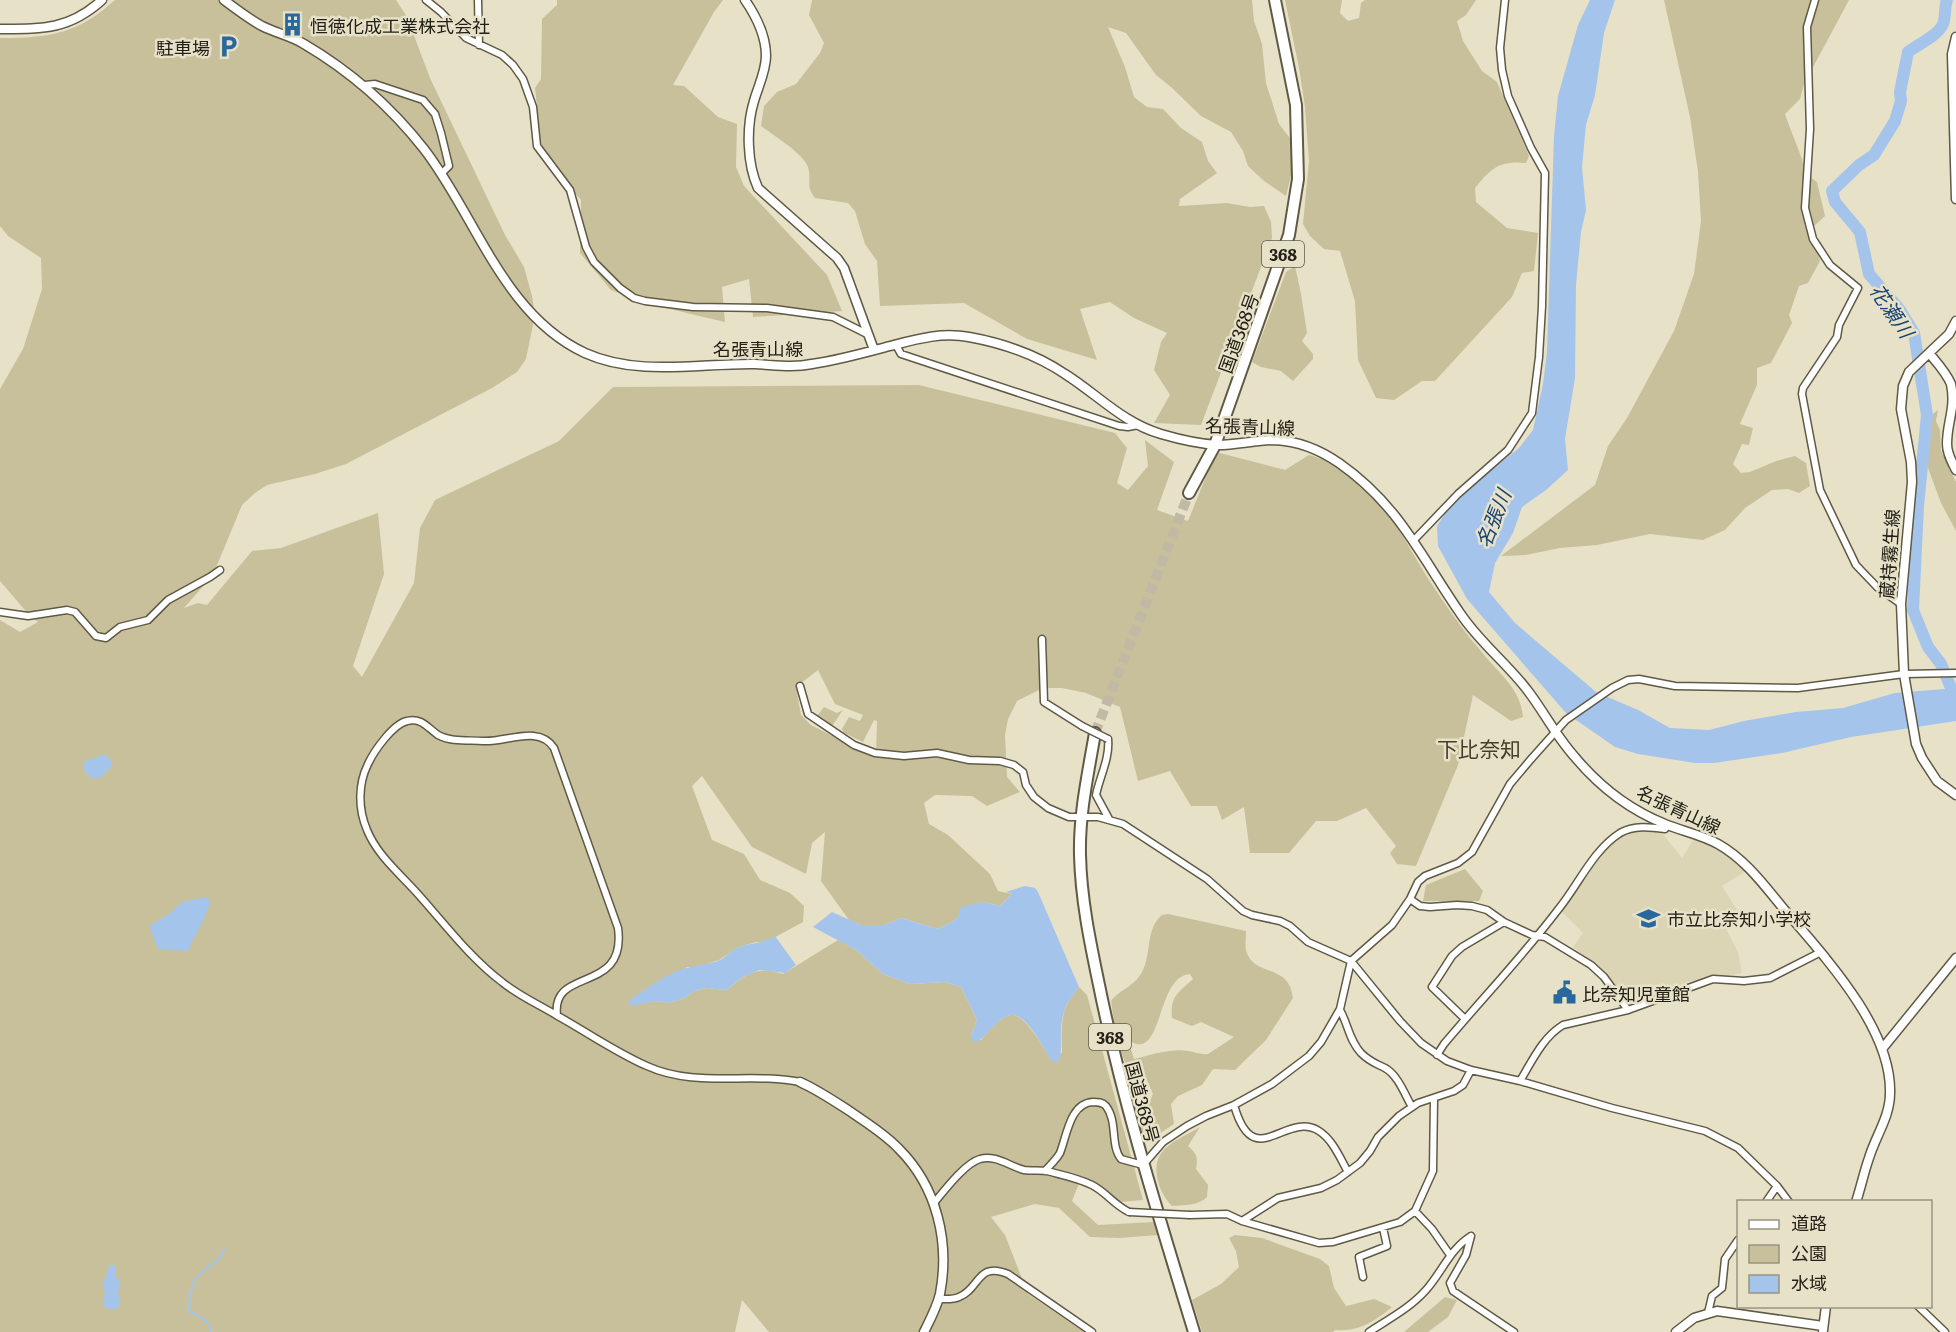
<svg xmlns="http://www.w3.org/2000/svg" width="1956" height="1332" font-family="Literata,'Noto Sans JP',serif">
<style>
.built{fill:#dcd5b5}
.green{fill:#c8c09a;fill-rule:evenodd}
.water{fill:#a5c4eb}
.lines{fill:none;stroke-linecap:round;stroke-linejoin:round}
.stream{stroke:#a5c4eb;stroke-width:2}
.river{stroke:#a5c4eb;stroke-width:12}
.highway-tunnel{stroke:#c0baa5;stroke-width:10;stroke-dasharray:10 5;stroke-linecap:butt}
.street-casing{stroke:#5f5a45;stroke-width:9}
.secondary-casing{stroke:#5f5a45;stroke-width:11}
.highway-casing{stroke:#5f5a45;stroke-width:14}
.street{stroke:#fff;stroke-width:6}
.secondary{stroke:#fff;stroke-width:8}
.highway{stroke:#fff;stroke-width:10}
.street-bridge-casing{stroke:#5f5a45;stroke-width:9;stroke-linecap:butt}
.street-bridge{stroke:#fff;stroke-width:6}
.labels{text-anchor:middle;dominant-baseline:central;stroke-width:5;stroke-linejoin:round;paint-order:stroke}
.shield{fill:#e7e1c8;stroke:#5d5a4c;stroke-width:1.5}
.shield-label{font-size:16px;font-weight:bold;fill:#222017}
.poi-label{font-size:18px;fill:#222017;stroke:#e7e1c8;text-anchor:start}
.street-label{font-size:18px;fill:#222017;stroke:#e7e1c8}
.water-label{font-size:20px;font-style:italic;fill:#194373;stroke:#e7e1c8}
.quarter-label{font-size:21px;fill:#443f2b;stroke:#e7e1c8}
</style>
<rect width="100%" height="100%" fill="#e7e1c8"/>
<path class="built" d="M1648 829 1661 832 1682 858 1695 837 1717 848 1746 871 1722 886 1739 913 1723 923 1738 952 1742 973 1687 982 1641 1003 1628 1005 1598 968 1573 947 1583 933 1561 911 1569 896 1603 853 1626 832Z"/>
<path class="green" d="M115 0H396L407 17 430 78 505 235 524 267 532 296 535 315 526 359 517 372 492 388 346 464 315 474 267 485 255 493 242 505 213 575 184 608 198 603 207 605 252 551 281 548 378 513 384 574 353 666 362 677 414 583 420 528 435 500 559 441 613 387 919 385 1115 433 1127 448 1117 483 1128 490 1148 466 1145 440 1174 462 1157 510 1188 521 1216 452 1285 470 1309 455C1331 460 1357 480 1373 497 1397 521 1411 552 1429 580 1445 604 1461 628 1480 650 1497 672 1521 688 1523 717L1511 721 1473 695 1458 765 1416 866 1397 864 1390 853 1396 846 1366 808 1337 821H1316L1289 853H1250L1244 807 1222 820 1217 806H1191L1170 771 1138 781 1120 707 1086 693 1062 688H1043L1017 701 1008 719 1005 735 1007 777 1020 792 987 806 972 796 935 795 924 803 929 824 948 835 990 874 998 891 1012 894 1000 906 983 902 957 919 938 929 901 918 885 925H861L849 920 821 881 825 832 812 843 806 874 752 847 702 776 692 786 712 840 744 854 760 880 790 893 804 906 803 922 766 942H756L739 947 719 960 698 967H687L631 1005 656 1001 668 1003 682 999 695 991 706 988 726 990C747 974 756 965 783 974L838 940 856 950 883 974 910 984 945 982 961 987 977 1020 971 1036 981 1040C989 1031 997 1019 1010 1015 1024 1011 1046 1052 1053 1062L1062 1052C1061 1025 1060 1008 1079 987L1087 995 1143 1200 1119 1202 1082 1176 1072 1201 1098 1225 1154 1222 1158 1235 1119 1238 1090 1237 1059 1208 1035 1204 991 1217 1005 1235 1028 1294 1084 1332H769L742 1300 735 1332H0V620L20 632 38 622 30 616 0 581V389L23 349 42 289 41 258 8 236 0 226V38C50 38 77 34 115 0ZM818 670 835 704 863 715 860 721 849 717 842 729 844 733 863 742 874 720 877 721 876 758 811 725 801 715 796 687Z
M557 0H723L714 12 673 85 684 86 718 117 737 124 736 167 744 186 827 275 842 311 753 317 749 279 722 287 725 322 644 303 611 290 580 253 581 200 542 154 535 88 541 79 542 19 557 5Z
M812 0H1252L1254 21 1262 44 1266 83 1279 124 1290 138 1292 152 1293 167 1286 196 1264 181 1248 166 1243 151 1231 132 1201 116 1171 87 1156 75 1126 33 1108 27 1125 67 1134 97 1147 107 1163 109 1181 128 1202 142 1208 161 1217 173 1180 199 1179 206 1227 203 1250 207 1264 206 1271 222 1272 238 1201 425 1154 423 1170 395 1154 370 1161 342 1167 333 1134 318 1110 302 1080 309 1097 360 1027 339 964 303 880 306 877 261 865 244 855 211 848 203 815 198C805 185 812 180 808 167 804 154 773 135 761 126L764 106 777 92 796 84 820 53 824 43 809 15Z
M1285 0H1342L1340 13 1348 21 1359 18 1361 3 1365 0H1476L1466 15 1457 21 1463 41 1482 71 1497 82 1529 156 1526 163C1500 160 1491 168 1475 188L1476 202 1507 228 1538 233 1534 271 1522 273 1512 297 1435 381H1422L1394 400 1376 398 1358 360 1355 301 1340 251 1324 249 1310 236 1303 224 1309 161 1305 107 1299 68Z
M1664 0H1849L1804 84 1800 99 1785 114C1792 135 1801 152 1806 174L1817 182 1825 216 1813 227 1820 261 1808 283 1799 286 1789 315 1792 323 1771 363 1757 368V385L1740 424 1753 428 1749 445 1742 444 1733 464 1741 473 1750 472 1776 461 1795 456 1806 463 1810 486 1799 493 1788 489 1772 490 1745 508 1725 530 1703 540 1650 534 1597 545 1560 548 1526 555 1501 556 1595 485 1608 446 1627 418 1674 331 1694 274 1701 221 1698 172 1690 117Z
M1295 266 1301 294 1307 333 1302 341 1313 354V359L1293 381 1281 371 1261 367 1252 362 1286 272Z
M1938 410 1936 421 1940 430 1941 451 1956 482V531L1941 503 1925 460 1929 417Z
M824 707 837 713 843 710 832 726 817 716Z
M1465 869 1483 891 1479 901H1423L1426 885Z
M1168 914 1246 931C1246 937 1245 944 1246 950 1253 978 1289 962 1293 998L1266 1040 1235 1070 1213 1069 1202 1085 1178 1096 1171 1104 1174 1124 1146 1143 1138 1120 1145 1113 1153 1094 1144 1073 1139 1071 1131 1077 1128 1072 1116 1035 1111 1001C1120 989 1134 987 1142 972 1152 954 1145 929 1162 915ZM1190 974 1193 979C1178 993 1170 996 1172 1018L1192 1026 1201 1022 1234 1037 1208 1054C1201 1055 1195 1052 1188 1051 1171 1048 1151 1055 1134 1059L1128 1040C1131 1041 1133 1043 1136 1044 1163 1050 1158 976 1190 974Z
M1200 1127 1188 1146C1197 1154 1198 1157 1196 1169L1208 1185 1207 1197C1198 1206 1184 1205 1172 1206 1164 1198 1159 1188 1157 1176 1152 1147 1179 1140 1200 1127Z
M1235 1235 1262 1238 1320 1259 1329 1266 1334 1288 1346 1306 1374 1299 1392 1307C1375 1321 1359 1332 1335 1330L1333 1332H1202L1192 1300 1221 1284 1239 1267 1236 1251 1229 1238Z
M1445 1297 1457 1300 1448 1317 1428 1332H1404Z"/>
<path class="water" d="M1590 0H1615L1604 33 1595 95 1586 125 1582 167 1586 210 1581 232 1576 285 1575 378 1565 439 1568 470 1546 490 1522 507 1513 533 1495 563 1489 592 1515 623 1596 692 1638 710 1670 728 1709 730 1744 721 1796 712 1843 708 1895 693 1944 689 1956 691V721L1851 737 1782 753 1714 763H1695L1638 754 1615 747 1566 713 1467 599 1438 546 1437 526 1445 514 1471 486 1519 448 1533 430 1543 384 1547 352 1554 136 1558 96 1578 25Z
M105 754 111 761V767L100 778H91L83 769 84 762Z
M1025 886 1035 888 1038 892 1079 987C1068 1000 1062 1011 1061 1029 1060 1042 1063 1050 1058 1062H1052C1045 1050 1028 1017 1014 1015 1009 1014 1000 1019 997 1023 989 1029 985 1038 976 1042L972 1041 971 1036 977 1020 961 987 945 982 910 984 883 974 856 950 813 927 832 912 861 925H885L901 918 938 929 957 919 961 907 983 902 1000 906 1012 894 1006 892Z
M206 897 210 900C209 913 194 936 188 951L158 949 149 926 169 914 182 902Z
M775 936 796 965 785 973 759 970 743 977 726 990 706 988 695 991 682 999 668 1003 656 1001 631 1006 629 1004 631 999C648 988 664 975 683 969 695 965 708 965 720 960 727 956 732 950 739 947 752 942 764 944 775 936Z
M112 1265 115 1266 116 1277 120 1282 118 1294 120 1301 118 1308 110 1310 103 1305 105 1293 103 1284 109 1266Z"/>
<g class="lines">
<path class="stream" d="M211 1332C210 1319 198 1316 188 1311 190 1300 190 1286 197 1277 205 1267 222 1262 224 1248"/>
<path class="river" d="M1947 0C1944 8 1946 17 1943 24 1938 36 1918 44 1908 52L1900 92 1901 101 1895 121 1874 155 1859 165 1832 191 1835 202 1860 232 1869 274 1900 310 1914 333 1927 415 1918 506 1913 610 1928 647 1941 664 1956 700"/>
<path class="highway-tunnel" d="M1095 733 1189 493"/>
<defs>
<path id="street" d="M426 0 441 12 466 38 502 55 513 65 523 79 533 107 537 146 570 190 586 247 594 262 620 288 634 298 645 301 693 307 767 308 833 317 867 334
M478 0 479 45
M1815 0 1807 27 1810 129 1805 208 1813 239 1830 265 1858 288 1839 325 1837 337 1803 388 1802 394 1820 490 1856 565 1877 587 1901 604
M365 85 375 84 423 100 435 114 441 133 449 166 441 174
M896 345 901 354 1119 426 1128 427 1138 425
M1414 540 1458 494 1508 450 1532 413 1539 357 1542 306 1545 173 1531 148 1508 96 1502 70 1500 48 1505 0
M0 612 28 616 67 610 75 612 96 636 106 638 120 627 148 620 168 600 210 577 220 570
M1042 639 1044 702 1082 726
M800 686 808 714 854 745 875 753 904 756 937 753 969 760 1000 761 1014 765 1023 772 1026 785 1034 797 1048 808 1069 817H1098L1123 824 1207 879 1243 911 1252 915 1280 921 1290 926 1308 942 1351 961 1400 1021 1421 1043 1447 1061 1471 1070 1520 1081 1612 1108 1705 1131 1738 1148 1777 1186 1789 1202
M1108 739C1110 758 1100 776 1096 795L1109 819
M1410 899 1420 906 1430 907 1457 905 1472 906 1487 910 1504 922 1532 935 1545 937 1591 965 1604 977 1628 1010
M1340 1010C1348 1024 1349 1040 1361 1053 1370 1062 1375 1063 1385 1068 1398 1075 1405 1095 1412 1107
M557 1015C551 966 627 995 618 928L554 748C539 724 505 743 483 741 468 740 451 742 438 735 428 728 421 717 407 721 393 724 374 751 368 764 358 784 358 809 367 830 377 855 400 874 417 893 444 923 470 958 502 982 519 996 538 1004 556 1015 587 1032 615 1052 647 1066 695 1088 749 1072 800 1082
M1465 1019 1432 987 1452 956 1462 947 1504 922
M1437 1055 1444 1044C1481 1000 1522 957 1557 911 1578 886 1592 851 1620 833 1634 825 1650 827 1665 829L1668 825
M1520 1081C1532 1061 1543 1037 1563 1025L1628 1010 1713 979 1744 981 1770 978 1821 952
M1234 1105C1254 1175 1285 1110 1319 1131 1333 1140 1340 1158 1348 1172
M1045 1171C1050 1165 1056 1160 1060 1153 1067 1135 1070 1103 1093 1102 1098 1102 1102 1102 1106 1106 1118 1122 1110 1145 1121 1159L1143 1165 1163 1142 1187 1126 1206 1116 1234 1105 1272 1084 1309 1056 1321 1042 1340 1009 1351 961 1392 925 1410 899 1418 882 1425 876 1458 863 1472 852 1510 784 1532 758 1566 720 1612 688 1628 680 1639 679 1675 686 1798 688 1904 674 1956 673
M1766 1202 1777 1186
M934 1203C944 1191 965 1163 980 1159 995 1154 1011 1167 1024 1170 1032 1171 1040 1170 1047 1171 1062 1175 1078 1178 1092 1185 1106 1192 1114 1205 1129 1212
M1415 1211 1432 1229 1450 1255
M1190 1215 1227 1214 1242 1221 1319 1243 1333 1242 1400 1222 1415 1211 1433 1171 1434 1098
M1242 1221 1278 1198 1321 1188 1337 1180 1360 1163 1370 1151 1378 1137 1399 1116 1418 1103 1454 1091 1463 1085 1471 1070
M1471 1236 1466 1255 1450 1283 1453 1291 1514 1332
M1363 1277 1359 1257 1387 1246 1383 1228
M939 1299C945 1299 953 1300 959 1297 980 1289 977 1261 1008 1274L1092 1332
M1918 1306 1945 1332
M1708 1313 1712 1296 1722 1288 1725 1259 1738 1240
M1369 1332C1389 1319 1410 1308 1426 1290 1442 1272 1450 1249 1471 1236"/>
<path id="secondary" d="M224 0C236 9 249 19 262 26 276 33 291 36 304 44 350 71 391 107 424 149 476 216 503 315 585 353 638 377 700 363 755 364 775 365 793 368 812 364 839 360 864 353 890 346 917 339 941 332 969 337 1002 343 1037 355 1065 374 1097 394 1123 423 1161 434 1178 439 1200 444 1218 445 1237 445 1256 440 1275 440 1298 441 1320 450 1339 463 1399 505 1420 555 1460 613 1479 642 1507 663 1528 691 1544 712 1556 736 1574 756 1598 785 1630 810 1665 824 1682 831 1702 835 1718 844 1745 859 1764 885 1783 908 1823 955 1892 1028 1890 1093 1890 1117 1876 1135 1869 1158 1864 1172 1861 1187 1856 1202
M745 0C756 16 766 36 766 56 766 71 758 87 754 101 746 127 747 164 758 188L837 258 844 268 874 350
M0 29C42 29 69 30 102 0
M1956 37 1952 54 1956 199
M1956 321 1949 334 1909 372 1903 386 1901 409 1911 462 1912 482 1901 604 1904 674 1916 744 1922 758 1937 781 1956 795
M1929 353C1937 363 1946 372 1951 384 1956 409 1947 421 1947 444 1947 454 1952 462 1956 470
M1882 1049 1956 958
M800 1082C818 1090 834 1101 851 1112 868 1124 885 1134 899 1149 937 1187 950 1242 940 1294 937 1307 930 1320 924 1332
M1823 1330 1826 1306
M1676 1332 1694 1318 1717 1311 1823 1326"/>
<path id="highway" d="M1189 493 1215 445 1289 235 1298 179 1296 105 1275 0
M1095 733C1088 774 1079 814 1080 855 1081 899 1090 942 1099 985 1123 1103 1159 1217 1194 1332"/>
</defs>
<use href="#street" class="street-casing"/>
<use href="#secondary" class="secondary-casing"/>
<use href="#highway" class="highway-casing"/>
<use href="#street" class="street"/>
<use href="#secondary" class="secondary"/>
<use href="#highway" class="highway"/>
<defs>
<path id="street-bridge" d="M1082 726 1108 739
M1129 1212 1190 1215"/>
</defs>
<use href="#street-bridge" class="street-bridge-casing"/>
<use href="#street-bridge" class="street-bridge"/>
</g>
<defs>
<symbol id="building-bare" viewBox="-9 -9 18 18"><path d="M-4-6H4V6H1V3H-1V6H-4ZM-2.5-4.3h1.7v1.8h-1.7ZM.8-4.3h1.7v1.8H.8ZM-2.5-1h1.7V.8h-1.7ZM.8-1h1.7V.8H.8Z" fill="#28689e" stroke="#e7e1c8" stroke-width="2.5" paint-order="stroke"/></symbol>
<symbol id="parking-bare" viewBox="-9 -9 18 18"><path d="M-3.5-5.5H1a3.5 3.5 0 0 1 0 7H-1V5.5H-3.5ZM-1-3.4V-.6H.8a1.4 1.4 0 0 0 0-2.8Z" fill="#28689e" stroke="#e7e1c8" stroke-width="2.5" paint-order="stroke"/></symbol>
<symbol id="school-bare" viewBox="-9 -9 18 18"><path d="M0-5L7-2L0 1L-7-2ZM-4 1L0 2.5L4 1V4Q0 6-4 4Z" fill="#28689e" stroke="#e7e1c8" stroke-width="2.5" paint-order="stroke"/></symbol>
<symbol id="civic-bare" viewBox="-9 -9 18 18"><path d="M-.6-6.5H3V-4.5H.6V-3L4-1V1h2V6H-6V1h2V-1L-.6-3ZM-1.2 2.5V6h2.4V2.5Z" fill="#28689e" stroke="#e7e1c8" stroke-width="2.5" paint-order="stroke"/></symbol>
</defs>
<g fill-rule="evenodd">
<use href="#building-bare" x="276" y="8" width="33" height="33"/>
<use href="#parking-bare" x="212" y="30" width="33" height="33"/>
<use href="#school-bare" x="1632" y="902" width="33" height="33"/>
<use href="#civic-bare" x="1548" y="976" width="33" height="33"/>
</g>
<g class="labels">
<g class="shield">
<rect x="1262" y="241" width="42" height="26" rx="4.5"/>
<rect x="1089" y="1024" width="42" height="26" rx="4.5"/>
</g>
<g class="shield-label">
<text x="1283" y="254">368</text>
<text x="1110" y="1037">368</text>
</g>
<g class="poi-label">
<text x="310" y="25">恒徳化成工業株式会社</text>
<text x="210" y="47" text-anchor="end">駐車場</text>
<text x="1667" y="918">市立比奈知小学校</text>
<text x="1582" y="993">比奈知児童館</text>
</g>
<g class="street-label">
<text transform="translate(1238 333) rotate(-70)">国道368号</text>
<text x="758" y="348">名張青山線</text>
<text transform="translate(1250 426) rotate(2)">名張青山線</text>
<text transform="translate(1889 554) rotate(-86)">蔵持霧生線</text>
<text transform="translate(1679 809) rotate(25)">名張青山線</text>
<text transform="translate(1143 1102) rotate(75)">国道368号</text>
</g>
<g class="water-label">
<text transform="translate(1893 310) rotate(56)">花瀬川</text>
<text transform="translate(1492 518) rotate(-68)">名張川</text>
</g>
<g class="quarter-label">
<text x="1479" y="747">下比奈知</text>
</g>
</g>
<rect x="1737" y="1200" width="195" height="108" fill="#e7e1c8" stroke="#989481" stroke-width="1.5"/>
<rect x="1749" y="1220" width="30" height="9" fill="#ffffff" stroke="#989481" stroke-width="1.5"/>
<text x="1791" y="1230" font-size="18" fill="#222017">道路</text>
<rect x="1749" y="1245" width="30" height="18" fill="#c8c09a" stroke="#989481" stroke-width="1.5"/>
<text x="1791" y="1260" font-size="18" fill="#222017">公園</text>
<rect x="1749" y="1275" width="30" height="18" fill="#a5c4eb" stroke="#989481" stroke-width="1.5"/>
<text x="1791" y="1290" font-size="18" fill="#222017">水域</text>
</svg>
